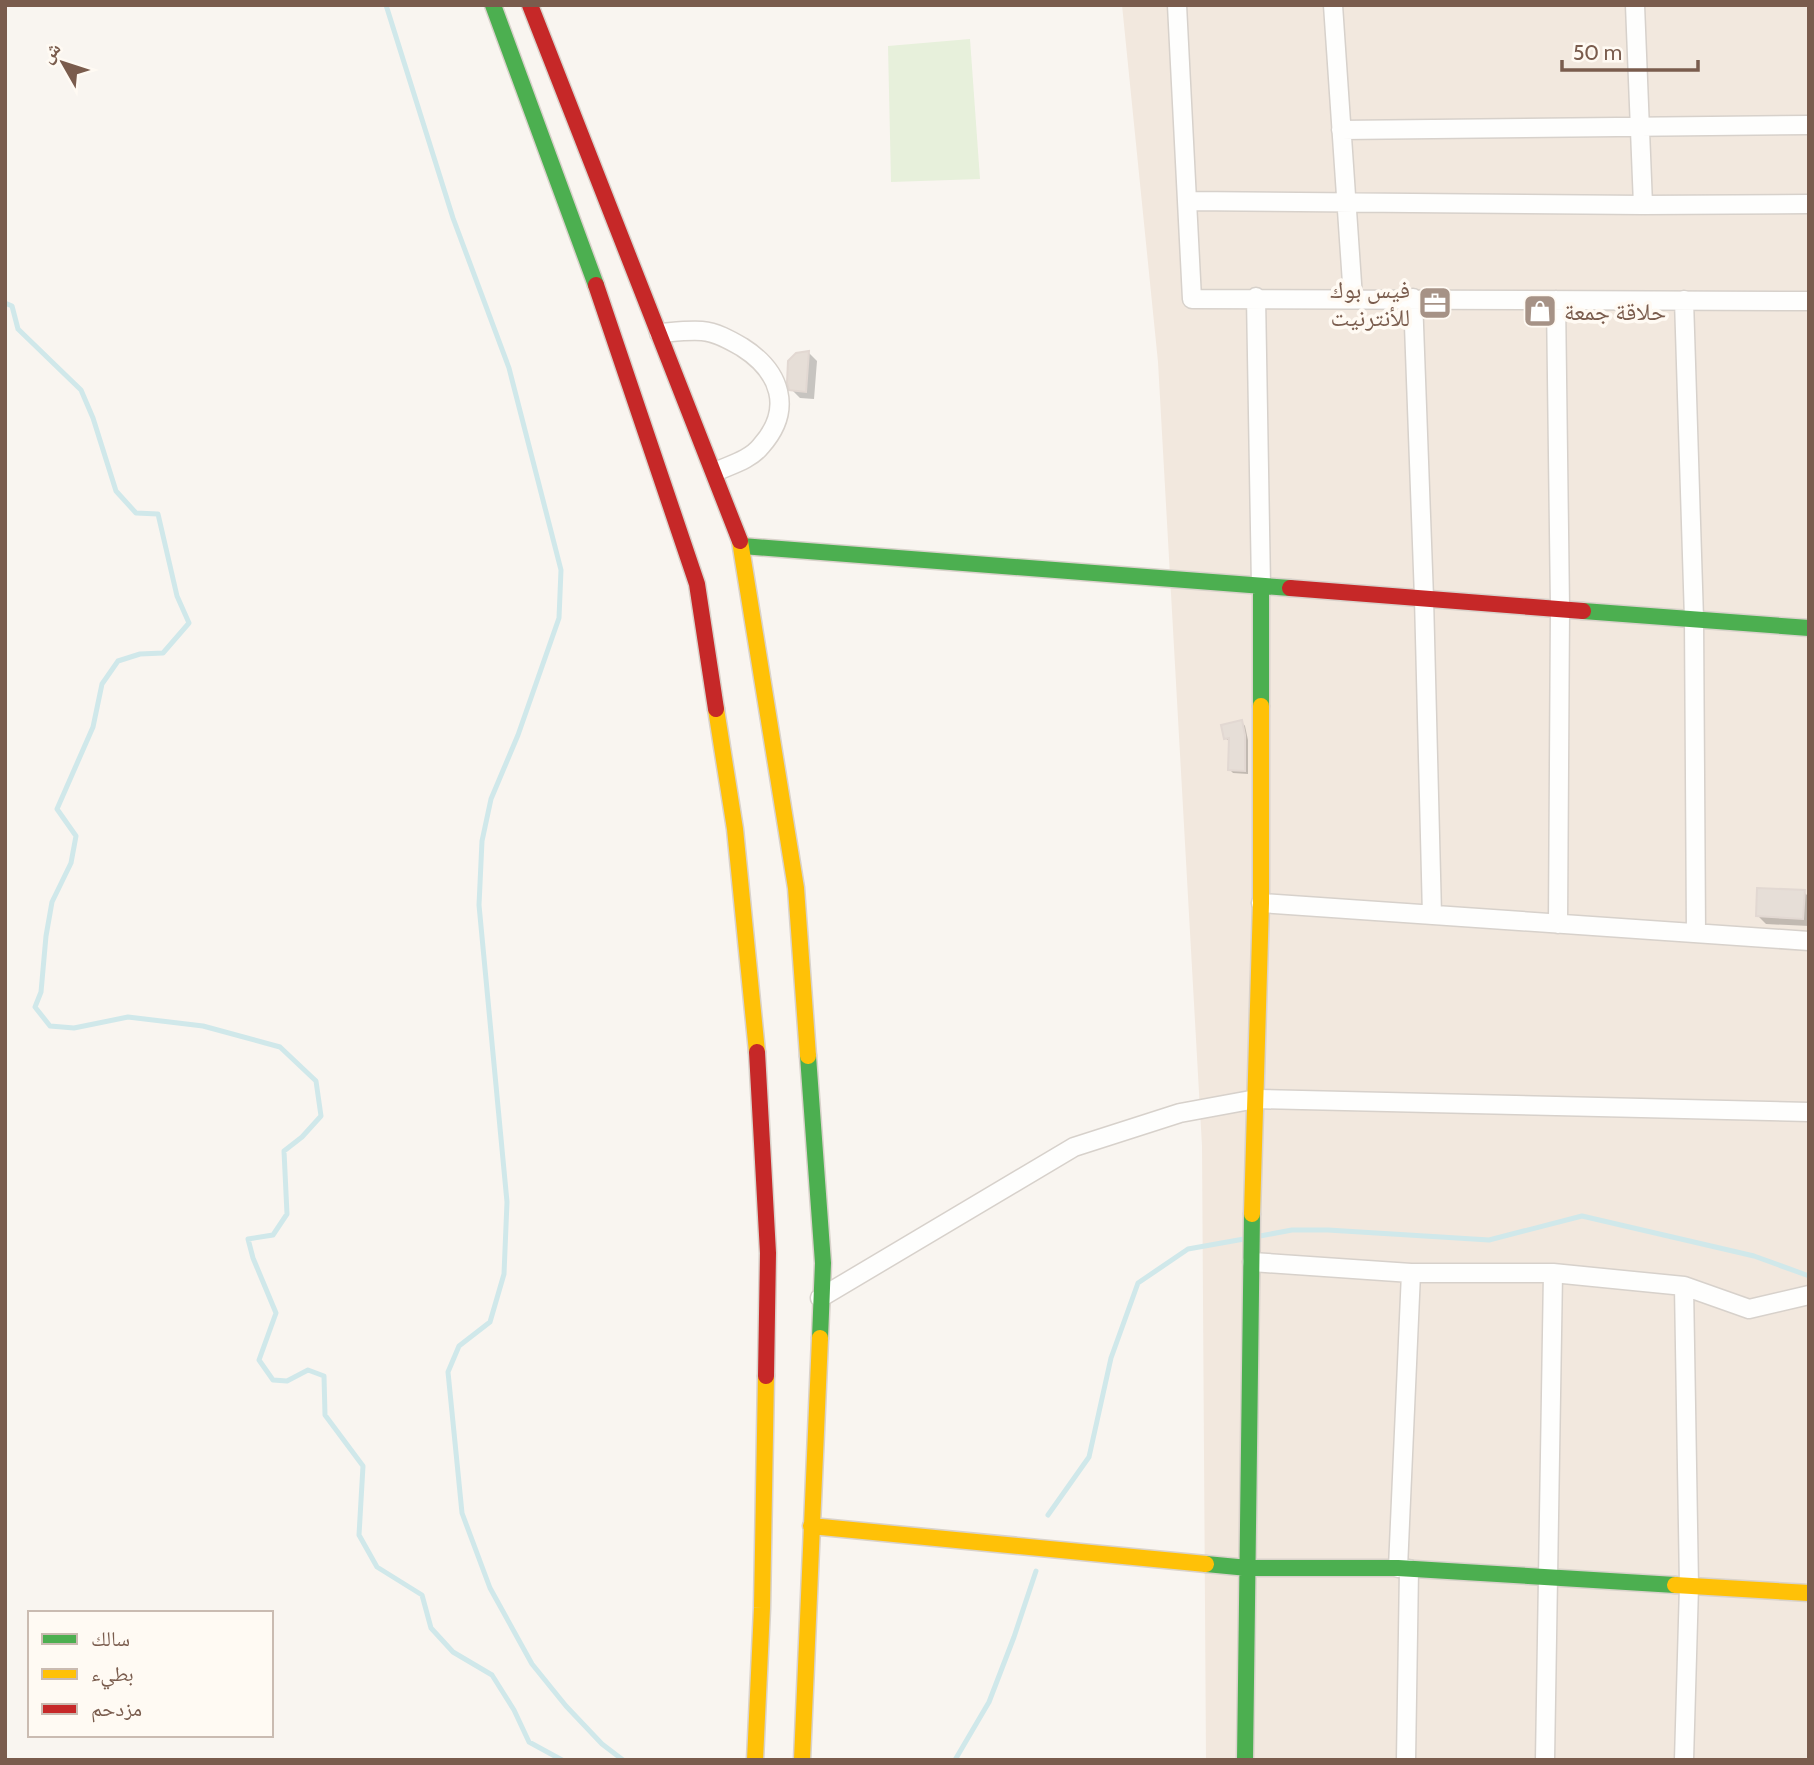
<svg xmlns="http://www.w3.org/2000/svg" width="1814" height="1765" font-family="Cabin,'Noto Naskh Arabic',sans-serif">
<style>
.residential{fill:#f2e8de}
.green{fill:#e7f0db}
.shadow{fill:#0003}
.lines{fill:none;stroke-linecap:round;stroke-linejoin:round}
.stream{stroke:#d0e8ea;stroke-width:5}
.building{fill:#e6ded7;stroke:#e2d8d2;stroke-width:2}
.street-casing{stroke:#d7d1cb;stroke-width:21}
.fast-casing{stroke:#d9d2cb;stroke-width:19}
.slow-casing{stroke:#d9d2cb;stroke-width:19}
.jam-casing{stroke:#d9d2cb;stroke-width:19}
.street{stroke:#fefefd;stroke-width:18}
.fast{stroke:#4caf50;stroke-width:16}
.slow{stroke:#ffc107;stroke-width:16}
.jam{stroke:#c62828;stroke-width:16}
.labels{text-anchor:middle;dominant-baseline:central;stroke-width:7;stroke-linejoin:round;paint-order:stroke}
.poi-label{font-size:24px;fill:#7a5c4d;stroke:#fffaf3;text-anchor:end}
</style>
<rect width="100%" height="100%" fill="#f9f5f0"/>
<path class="residential" d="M1122 5H1809V1760H1206L1202 1146 1158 362Z"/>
<path class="green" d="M970 39 980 179 891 182 888 46Z"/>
<path class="shadow" d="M809 353 817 361 814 399 800 398 791 389Z
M1242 722 1245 726 1248 740V774L1233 773 1229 769V741L1225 738Z
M1804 892 1809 897V926L1766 924 1758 916Z"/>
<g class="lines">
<path class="stream" d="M386 5 453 218 509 368 561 570 559 618 518 735 491 799 482 841 479 905 507 1202 504 1274 490 1322 459 1346 448 1372 462 1513 490 1588 532 1664 566 1706 602 1744 623 1760
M5 303 12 306 18 329 81 390 93 418 116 491 136 513 158 514 177 596 189 623 163 653 140 654 118 661 102 684 93 727 57 809 76 836 71 863 52 902 46 936 41 992 35 1007 50 1026 74 1028 128 1017 203 1026 280 1047 316 1081 321 1116 302 1137 284 1151 287 1214 273 1235 248 1239 253 1258 276 1313 259 1360 273 1380 287 1381 308 1370 324 1376 325 1415 363 1466 359 1535 377 1567 422 1595 431 1628 453 1652 492 1675 514 1710 529 1742 562 1760
M1260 1236 1292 1230H1328L1489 1240 1582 1216 1754 1256 1809 1276
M1048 1515 1089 1457 1111 1358 1138 1283 1188 1249 1244 1239
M955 1760 989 1702 1014 1637 1036 1571"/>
</g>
<path class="building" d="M809 351 806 392 789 390 787 383 788 361 796 353Z
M1242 720 1245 735V771L1228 770 1229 738 1224 739 1221 725Z
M1757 888 1805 890 1803 919 1756 916Z"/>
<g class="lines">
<defs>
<path id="street" d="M1177 5 1192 299 1809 301
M1333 5 1353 298
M1341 130 1809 125
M1189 201 1643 205 1635 5
M1643 205 1809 204
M1256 297 1261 586
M1413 298 1424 598 1432 915
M1556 300 1560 608 1558 924
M1684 300 1694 619 1696 933
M659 333C673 332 688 330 702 331 716 332 730 340 742 347 780 371 794 409 761 446 750 460 730 465 715 472
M1261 903 1809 941
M1252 1262 1411 1273H1553L1684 1286 1749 1309 1809 1295
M1684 1286 1689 1586 1684 1760
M820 1298 1074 1147 1180 1113 1256 1099 1809 1112
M1398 1568 1411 1273
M1406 1760 1409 1569
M1545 1760 1553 1273"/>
<path id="fast" d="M493 5 596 285
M742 546 1290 588
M1261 586V706
M1583 611 1809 628
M808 1056 823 1263 820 1338
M1206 1564 1248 1568H1398L1675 1585
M1245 1760 1252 1214"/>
<path id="slow" d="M740 541 796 888 808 1056
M716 709 735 829 757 1052
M1252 1214 1261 903V706
M811 1526 1206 1564
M1675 1585 1809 1593
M755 1760 762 1608 766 1376
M802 1760 820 1338"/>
<path id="jam" d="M530 5 740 541
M596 285 697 584 716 709
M1290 588 1583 611
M757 1052 768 1253 766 1376"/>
</defs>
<use href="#street" class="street-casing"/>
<use href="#fast" class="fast-casing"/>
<use href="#slow" class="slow-casing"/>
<use href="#jam" class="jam-casing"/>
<use href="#street" class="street"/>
<use href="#fast" class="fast"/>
<use href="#slow" class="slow"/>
<use href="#jam" class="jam"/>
</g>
<defs>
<symbol id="office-square" viewBox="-11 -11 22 22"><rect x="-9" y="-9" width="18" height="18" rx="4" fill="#a69286" stroke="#fffaf3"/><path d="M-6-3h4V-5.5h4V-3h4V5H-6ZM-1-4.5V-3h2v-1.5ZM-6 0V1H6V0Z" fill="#fff"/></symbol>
<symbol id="shop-square" viewBox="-11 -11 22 22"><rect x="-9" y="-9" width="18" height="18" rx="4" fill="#a69286" stroke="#fffaf3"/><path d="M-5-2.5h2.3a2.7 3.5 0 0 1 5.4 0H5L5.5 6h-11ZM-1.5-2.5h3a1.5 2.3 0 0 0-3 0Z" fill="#fff"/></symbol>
</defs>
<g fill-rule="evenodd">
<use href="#office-square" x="1416" y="284" width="38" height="38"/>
<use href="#shop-square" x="1521" y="292" width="38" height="38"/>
</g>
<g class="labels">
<g class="poi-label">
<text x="1410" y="289">فيس بوك<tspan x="1410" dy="28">للأنترنيت</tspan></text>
<text x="1564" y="311" text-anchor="start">حلاقة جمعة</text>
</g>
</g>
<rect width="1814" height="1765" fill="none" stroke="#7a5c4d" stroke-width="14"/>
<rect x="28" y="1611" width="245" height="126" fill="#fffaf3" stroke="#cabbb1" stroke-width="2"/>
<rect x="42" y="1634" width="35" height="10" fill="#4caf50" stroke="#cabbb1" stroke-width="2"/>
<text x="91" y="1646" font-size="21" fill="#7a5c4d">سالك</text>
<rect x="42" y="1669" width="35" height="10" fill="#ffc107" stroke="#cabbb1" stroke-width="2"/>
<text x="91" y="1681" font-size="21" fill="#7a5c4d">بطيء</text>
<rect x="42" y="1704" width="35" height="10" fill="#c62828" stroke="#cabbb1" stroke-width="2"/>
<text x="91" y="1716" font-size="21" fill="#7a5c4d">مزدحم</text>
<g transform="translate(63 63) rotate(309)" stroke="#fffaf3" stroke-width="5" paint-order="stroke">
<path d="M0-5L12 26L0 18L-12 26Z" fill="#7a5c4d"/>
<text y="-10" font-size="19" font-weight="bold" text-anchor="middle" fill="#7a5c4d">ش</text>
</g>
<path d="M1562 60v10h136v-10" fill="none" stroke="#7a5c4d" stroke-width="3.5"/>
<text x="1573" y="60" font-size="21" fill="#7a5c4d" stroke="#fffaf3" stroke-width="5" paint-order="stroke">50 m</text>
</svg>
